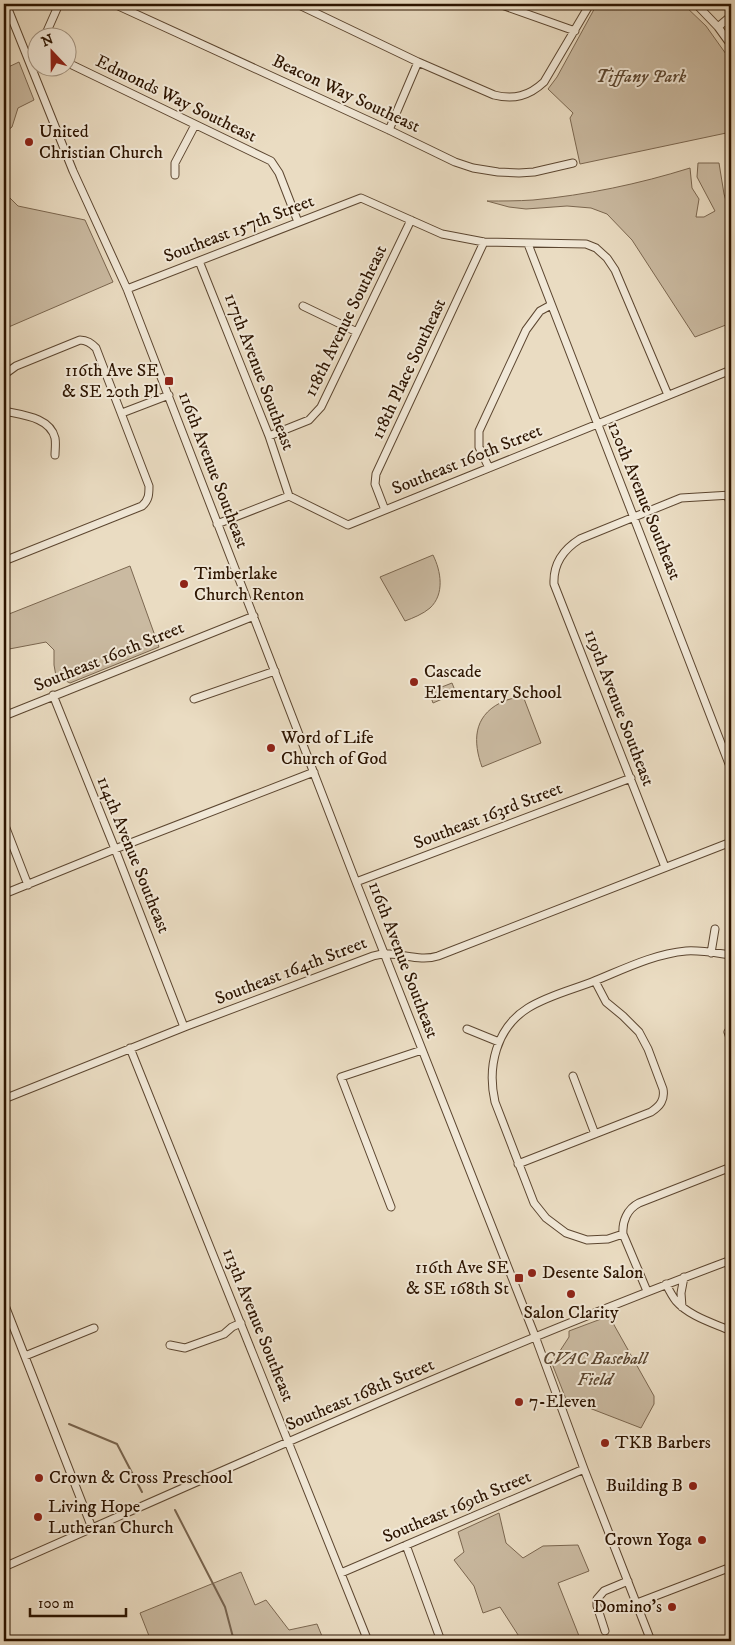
<svg xmlns="http://www.w3.org/2000/svg" width="735" height="1645" font-family="'IM FELL DW Pica',serif">
<style>
.green{fill:#cabaa1;stroke:#7b6750}
.lines{fill:none;stroke-linecap:round;stroke-linejoin:round}
.stream{stroke:#77634d;stroke-width:2}
.minor-casing{stroke:#5c4630;stroke-width:9}
.minor{stroke:#f1e8d7;stroke-width:7}
.poi-dot{fill:#8f2418;stroke:#f1e8d7;stroke-width:2}
.labels{text-anchor:middle;dominant-baseline:central;stroke-width:4;stroke-linejoin:round;paint-order:stroke}
.park-label{font-size:18px;font-style:italic;fill:#5b4630;stroke:#f1e8d7}
.street-label{font-size:18px;fill:#2c1400;stroke:#f1e8d7}
.poi-label{font-size:18px;fill:#2c1400;stroke:#f1e8d7;text-anchor:start}
</style>
<rect width="100%" height="100%" fill="#eadcc2"/>
<filter id="stains"><feTurbulence type="fractalNoise" baseFrequency=".004" numOctaves="4"/><feColorMatrix values="0 0 0 0 .2 0 0 0 0 .09 0 0 0 0 .02 0 0 0 .5 -.17"/></filter>
<radialGradient id="worn" r=".72"><stop offset=".6" stop-color="#630" stop-opacity="0"/><stop offset="1" stop-color="#630" stop-opacity=".3"/></radialGradient>
<path class="green" d="M597 4H683L706 26 731 61V132L580 164 570 118 573 113 548 89 557 77Z
M19 62 34 100 18 108 12 127 4 133V69Z
M698 163H719L724 194 731 217V323L695 337 632 240 607 214 591 208 567 206 526 209 509 207 487 201C502 201 518 201 533 200 586 195 639 184 690 168L692 188 699 199 696 217H704L715 211 697 177Z
M4 192 18 206 85 220 113 282 4 329Z
M433 555C441 571 445 594 430 608 423 614 413 618 405 621L380 577Z
M130 566 159 647 70 683 56 676 54 665V650L46 642 4 650V616Z
M452 683 456 693 433 703 429 692Z
M523 696 541 743 482 767C473 742 473 717 500 703 507 699 515 698 523 696Z
M609 1316 654 1396V1404L641 1428 566 1399 551 1361 554 1360 569 1337V1331Z
M499 1513 506 1543 523 1558 543 1546 578 1545 589 1571 558 1583 581 1641H522L500 1607 483 1613 474 1586 454 1560 464 1552 458 1532Z
M241 1572 255 1605 266 1600 289 1630 317 1624 324 1641H151L140 1613Z"/>
<g class="lines">
<path class="stream" d="M69 1424 117 1444 142 1492
M175 1510 225 1607 234 1641"/>
<defs>
<path id="minor" d="M6 4 73 171 127 289 356 882 535 1336 584 1469 651 1641
M114 4 389 130 455 162 473 168 498 172 519 173 534 172 573 163
M297 4 418 62 494 95C514 100 529 96 544 82L590 4
M499 4 575 31
M696 4 718 27 731 45
M718 27 731 16
M44 38 59 4
M26 54 38 49
M68 63 271 161 279 173 298 222
M389 130 418 62
M175 175V163L195 125
M528 244 731 769
M199 261 269 436 289 496
M127 289 361 198 442 234 484 242 586 244 596 248 607 258 615 270 668 395
M303 306 357 332
M4 374H5L16 366 80 340C87 340 91 343 96 348L149 486C149 494 149 500 142 506L4 561
M4 386 5 374
M4 411C22 415 50 417 55 438 56 444 55 450 55 455
M122 413 169 395
M269 436 309 420 321 407 411 220
M489 468 479 447V431L526 330 540 311 551 305
M728 497 731 505
M385 510 375 484 376 474 484 242
M217 524 289 496 348 525 731 370
M53 695 115 849 184 1027
M194 699 275 671
M4 716 254 616
M4 823 28 885
M665 867 554 584C553 563 564 549 580 539L681 498 731 495
M356 882 631 778
M4 894 115 849 314 772
M711 953 715 929
M467 1029 499 1042
M728 1032 731 1041
M130 1048 368 1641
M573 1076 595 1134
M4 1099 187 1026 373 956C395 949 416 963 438 956L731 842
M731 1141V1150
M518 1164 651 1112C660 1106 665 1100 663 1089L648 1049 639 1032 623 1016 606 1002 595 981
M391 1207 341 1077 422 1050
M623 1234 608 1239 587 1240 566 1233 546 1218 534 1203 495 1102C487 1067 496 1028 528 1008 547 996 571 990 592 982 622 970 653 954 686 951 701 950 716 953 731 955
M666 1284C669 1290 672 1296 676 1301 689 1316 713 1323 731 1331
M647 1291 623 1234C622 1222 627 1209 639 1203L731 1167
M4 1303 92 1528
M682 1307 681 1293 684 1277
M170 1345 185 1348 224 1334 232 1327 241 1323
M25 1356 94 1328
M406 1545 441 1641
M4 1567C245 1461 485 1352 731 1260
M341 1573 584 1469
M637 1603 731 1567
M605 1631 597 1606V1599L604 1591 628 1581
M487 1640V1641"/>
</defs>
<use href="#minor" class="minor-casing"/>
<use href="#minor" class="minor"/>
</g>
<g class="poi-dot">
<circle cx="29" cy="142" r="5"/>
<rect x="164" y="376" width="10" height="10" rx="2.5"/>
<circle cx="184" cy="584" r="5"/>
<circle cx="414" cy="682" r="5"/>
<circle cx="271" cy="748" r="5"/>
<circle cx="532" cy="1273" r="5"/>
<rect x="514" y="1273" width="10" height="10" rx="2.5"/>
<circle cx="571" cy="1294" r="5"/>
<circle cx="519" cy="1402" r="5"/>
<circle cx="605" cy="1443" r="5"/>
<circle cx="39" cy="1478" r="5"/>
<circle cx="693" cy="1486" r="5"/>
<circle cx="38" cy="1517" r="5"/>
<circle cx="702" cy="1540" r="5"/>
<circle cx="672" cy="1607" r="5"/>
</g>
<g class="labels">
<g class="park-label">
<text x="641" y="77">Tiffany Park</text>
<text x="595" y="1359">CVAC Baseball<tspan x="595" dy="21">Field</tspan></text>
</g>
<g class="street-label">
<text transform="translate(346 94) rotate(25)">Beacon Way Southeast</text>
<text transform="translate(176 99) rotate(26)">Edmonds Way Southeast</text>
<text transform="translate(239 229) rotate(-21)">Southeast 157th Street</text>
<text transform="translate(346 321) rotate(-64)">118th Avenue Southeast</text>
<text transform="translate(409 369) rotate(-65)">118th Place Southeast</text>
<text transform="translate(259 372) rotate(69)">117th Avenue Southeast</text>
<text transform="translate(467 460) rotate(-22)">Southeast 160th Street</text>
<text transform="translate(213 470) rotate(69)">116th Avenue Southeast</text>
<text transform="translate(644 501) rotate(68)">120th Avenue Southeast</text>
<text transform="translate(109 657) rotate(-22)">Southeast 160th Street</text>
<text transform="translate(619 708) rotate(69)">119th Avenue Southeast</text>
<text transform="translate(488 816) rotate(-21)">Southeast 163rd Street</text>
<text transform="translate(133 855) rotate(68)">114th Avenue Southeast</text>
<text transform="translate(403 960) rotate(69)">116th Avenue Southeast</text>
<text transform="translate(291 971) rotate(-21)">Southeast 164th Street</text>
<text transform="translate(258 1325) rotate(68)">113th Avenue Southeast</text>
<text transform="translate(360 1395) rotate(-23)">Southeast 168th Street</text>
<text transform="translate(457 1507) rotate(-23)">Southeast 169th Street</text>
</g>
<g class="poi-label">
<text x="39" y="132">United<tspan x="39" dy="21">Christian Church</tspan></text>
<text x="159" y="371" text-anchor="end">116th Ave SE<tspan x="159" dy="21">&amp; SE 20th Pl</tspan></text>
<text x="194" y="574">Timberlake<tspan x="194" dy="21">Church Renton</tspan></text>
<text x="424" y="672">Cascade<tspan x="424" dy="21">Elementary School</tspan></text>
<text x="281" y="738">Word of Life<tspan x="281" dy="21">Church of God</tspan></text>
<text x="509" y="1268" text-anchor="end">116th Ave SE<tspan x="509" dy="21">&amp; SE 168th St</tspan></text>
<text x="542" y="1273">Desente Salon</text>
<text x="571" y="1313" text-anchor="middle">Salon Clarity</text>
<text x="529" y="1402">7-Eleven</text>
<text x="615" y="1443">TKB Barbers</text>
<text x="49" y="1478">Crown &amp; Cross Preschool</text>
<text x="683" y="1486" text-anchor="end">Building B</text>
<text x="48" y="1507">Living Hope<tspan x="48" dy="21">Lutheran Church</tspan></text>
<text x="692" y="1540" text-anchor="end">Crown Yoga</text>
<text x="662" y="1607" text-anchor="end">Domino's</text>
</g>
</g>
<rect width="735" height="1645" fill="none" stroke="#eadcc2" stroke-width="20"/>
<rect x="5" y="5" width="725" height="1635" fill="none" stroke="#2c1400" stroke-width="2.5"/>
<rect x="10" y="10" width="715" height="1625" fill="none" stroke="#2c1400"/>
<g transform="translate(52 52) rotate(338)"><circle r="24" fill="#f1e8d7" stroke="#a29381"/>
<path d="M0-4L9 19L0 12L-9 19Z" fill="#8f2418"/>
<text y="-8" font-size="14" font-weight="bold" text-anchor="middle" fill="#2c1400">N</text>
</g>
<path d="M30 1608v8h96v-8" fill="none" stroke="#2c1400" stroke-width="2.5"/>
<text x="38" y="1608" font-size="15" fill="#2c1400" stroke="#f1e8d7" stroke-width="4" paint-order="stroke">100 m</text>
<rect width="100%" height="100%" filter="url(#stains)"/>
<rect width="100%" height="100%" fill="url(#worn)"/>
</svg>
